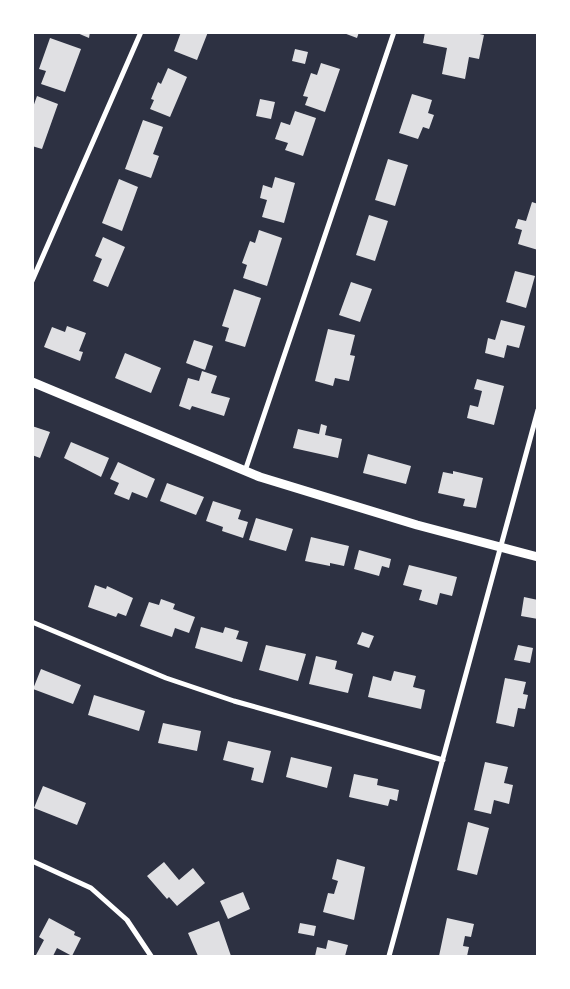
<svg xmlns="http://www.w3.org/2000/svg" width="570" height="989" font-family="'Varela Round',sans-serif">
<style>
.building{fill:#e0e0e3}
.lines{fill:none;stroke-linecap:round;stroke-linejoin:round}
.minor{stroke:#fff;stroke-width:5}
.tertiary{stroke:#fff;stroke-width:9}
</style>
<rect width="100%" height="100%" fill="#2d3142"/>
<path class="building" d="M75 32H90L89 38Z
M181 32H208L197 60 174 51Z
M341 32H359L357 38Z
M425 32H471L484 35 479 59 469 57 465 79 442 74 447 48 423 43Z
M50 38 81 49 65 92 41 84 46 71 39 69Z
M295 49 308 52 305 64 292 61Z
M321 63 340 69 325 112 305 105 308 97 303 96 311 73 317 75Z
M168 68 187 77 170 117 150 109 154 100 151 99 158 82 161 84Z
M412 94 432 100 428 113 434 115 429 129 423 127 418 139 399 133Z
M37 96 58 104 42 149 32 146V110Z
M260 99 275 102 271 119 256 116Z
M295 111 316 118 303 156 285 150 288 143 275 139 281 122 290 125Z
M143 120 163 127 153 154 159 156 151 178 125 169Z
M388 159 408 165 395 206 375 200Z
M275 177 295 183 284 223 262 217 267 200 260 198 263 185 272 188Z
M119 179 138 187 122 231 102 223Z
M532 202 538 204V250L518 244 522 230 515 228 518 219 526 221Z
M369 215 388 221 375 261 356 255Z
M259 230 282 238 267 286 243 278 247 265 242 263 250 241 255 243Z
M103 237 125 247 108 287 93 281 102 259 95 256Z
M515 271 535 276 526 308 506 302Z
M351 282 372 289 360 322 339 315Z
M234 289 261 298 245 347 225 341 229 328 222 326Z
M501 320 525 326 519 348 507 345 504 358 485 353 488 338 495 340Z
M67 326 86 333 79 351 83 352 80 361 44 347 52 327 65 332Z
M328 329 355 335 350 355 355 356 349 381 335 378 333 386 315 381Z
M194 340 213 346 205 370 186 363Z
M125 353 161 368 151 393 115 378Z
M202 371 217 376 211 393 230 398 224 416 192 406 190 410 179 406 188 378 199 381Z
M477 379 504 386 494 425 467 418 470 405 478 407 482 391 474 389Z
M321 424 327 426 325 435 342 439 338 458 293 448 298 429 319 434Z
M32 426 50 432 40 458 32 455Z
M71 442 109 458 101 477 64 458Z
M368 454 411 466 406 484 363 473Z
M118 462 155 479 147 498 132 492 129 500 114 494 119 483 110 479Z
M453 471 483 478 476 508 463 506 465 499 438 493 443 472 453 474Z
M167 483 204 497 196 515 160 501Z
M213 501 241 510 238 519 248 522 243 538 222 531 223 527 206 521Z
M256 518 293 529 286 551 249 540Z
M311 537 349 546 344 566 330 563V566L305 561Z
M359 550 391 559 389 568 382 566 379 576 354 569Z
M409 565 457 577 452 596 440 593 437 605 419 600 422 590 403 585Z
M95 585 106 589 107 586 133 598 126 616 118 613 116 617 88 607Z
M524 597 538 600V619L521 616Z
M161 599 175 604 173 609 195 617 189 633 175 628 172 637 140 626 149 602 159 605Z
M201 627 223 633 225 627 239 631 236 639 248 642 242 662 195 648Z
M362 632 374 636 369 648 357 644Z
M266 645 306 654 298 681 259 670Z
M518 645 533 648 530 663 514 660Z
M316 656 337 661 335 669 353 674 348 693 309 684Z
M41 669 81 685 73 704 33 689Z
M394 671 416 676 413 687 425 690 421 709 368 697 373 676 391 681Z
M505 678 526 682 523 694 528 695 525 709 518 708 514 727 496 723Z
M94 695 145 711 139 731 88 715Z
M163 723 201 731 197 751 158 743Z
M228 741 271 751 263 783 251 780 254 768 223 760Z
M291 757 332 767 327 788 286 777Z
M485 762 508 767 504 783 513 785 509 804 494 800 491 814 474 810Z
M354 774 378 779 377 785 399 790 397 801 390 799 388 806 349 797Z
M43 786 86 803 77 825 34 808Z
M468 822 489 828 477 875 457 870Z
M337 859 365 867 354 920 323 912 328 893 334 894 338 881 332 879Z
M164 862 179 880 193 868 205 883 177 906 169 897 167 899 147 876Z
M243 892 250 909 228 919 220 901Z
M49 918 75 932 74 935 81 938 72 956 57 948 53 956 36 955 44 940 39 937Z
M447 918 474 924 471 937 465 936 463 946 469 947 467 956H439Z
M219 921 231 956H198L188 933Z
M300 923 316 926 314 936 298 933Z
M328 940 348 945 345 956H315L317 947 326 949Z"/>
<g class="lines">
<path class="minor" d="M32 281 141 32
M245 471 394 32
M32 622 166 678 234 701 443 760
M32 861 91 888 127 920 151 956
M389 956 538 410"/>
<path class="tertiary" d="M32 382 260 477 417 525 538 557"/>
</g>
<rect width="570" height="989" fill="none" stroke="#ffffff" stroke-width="68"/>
</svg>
